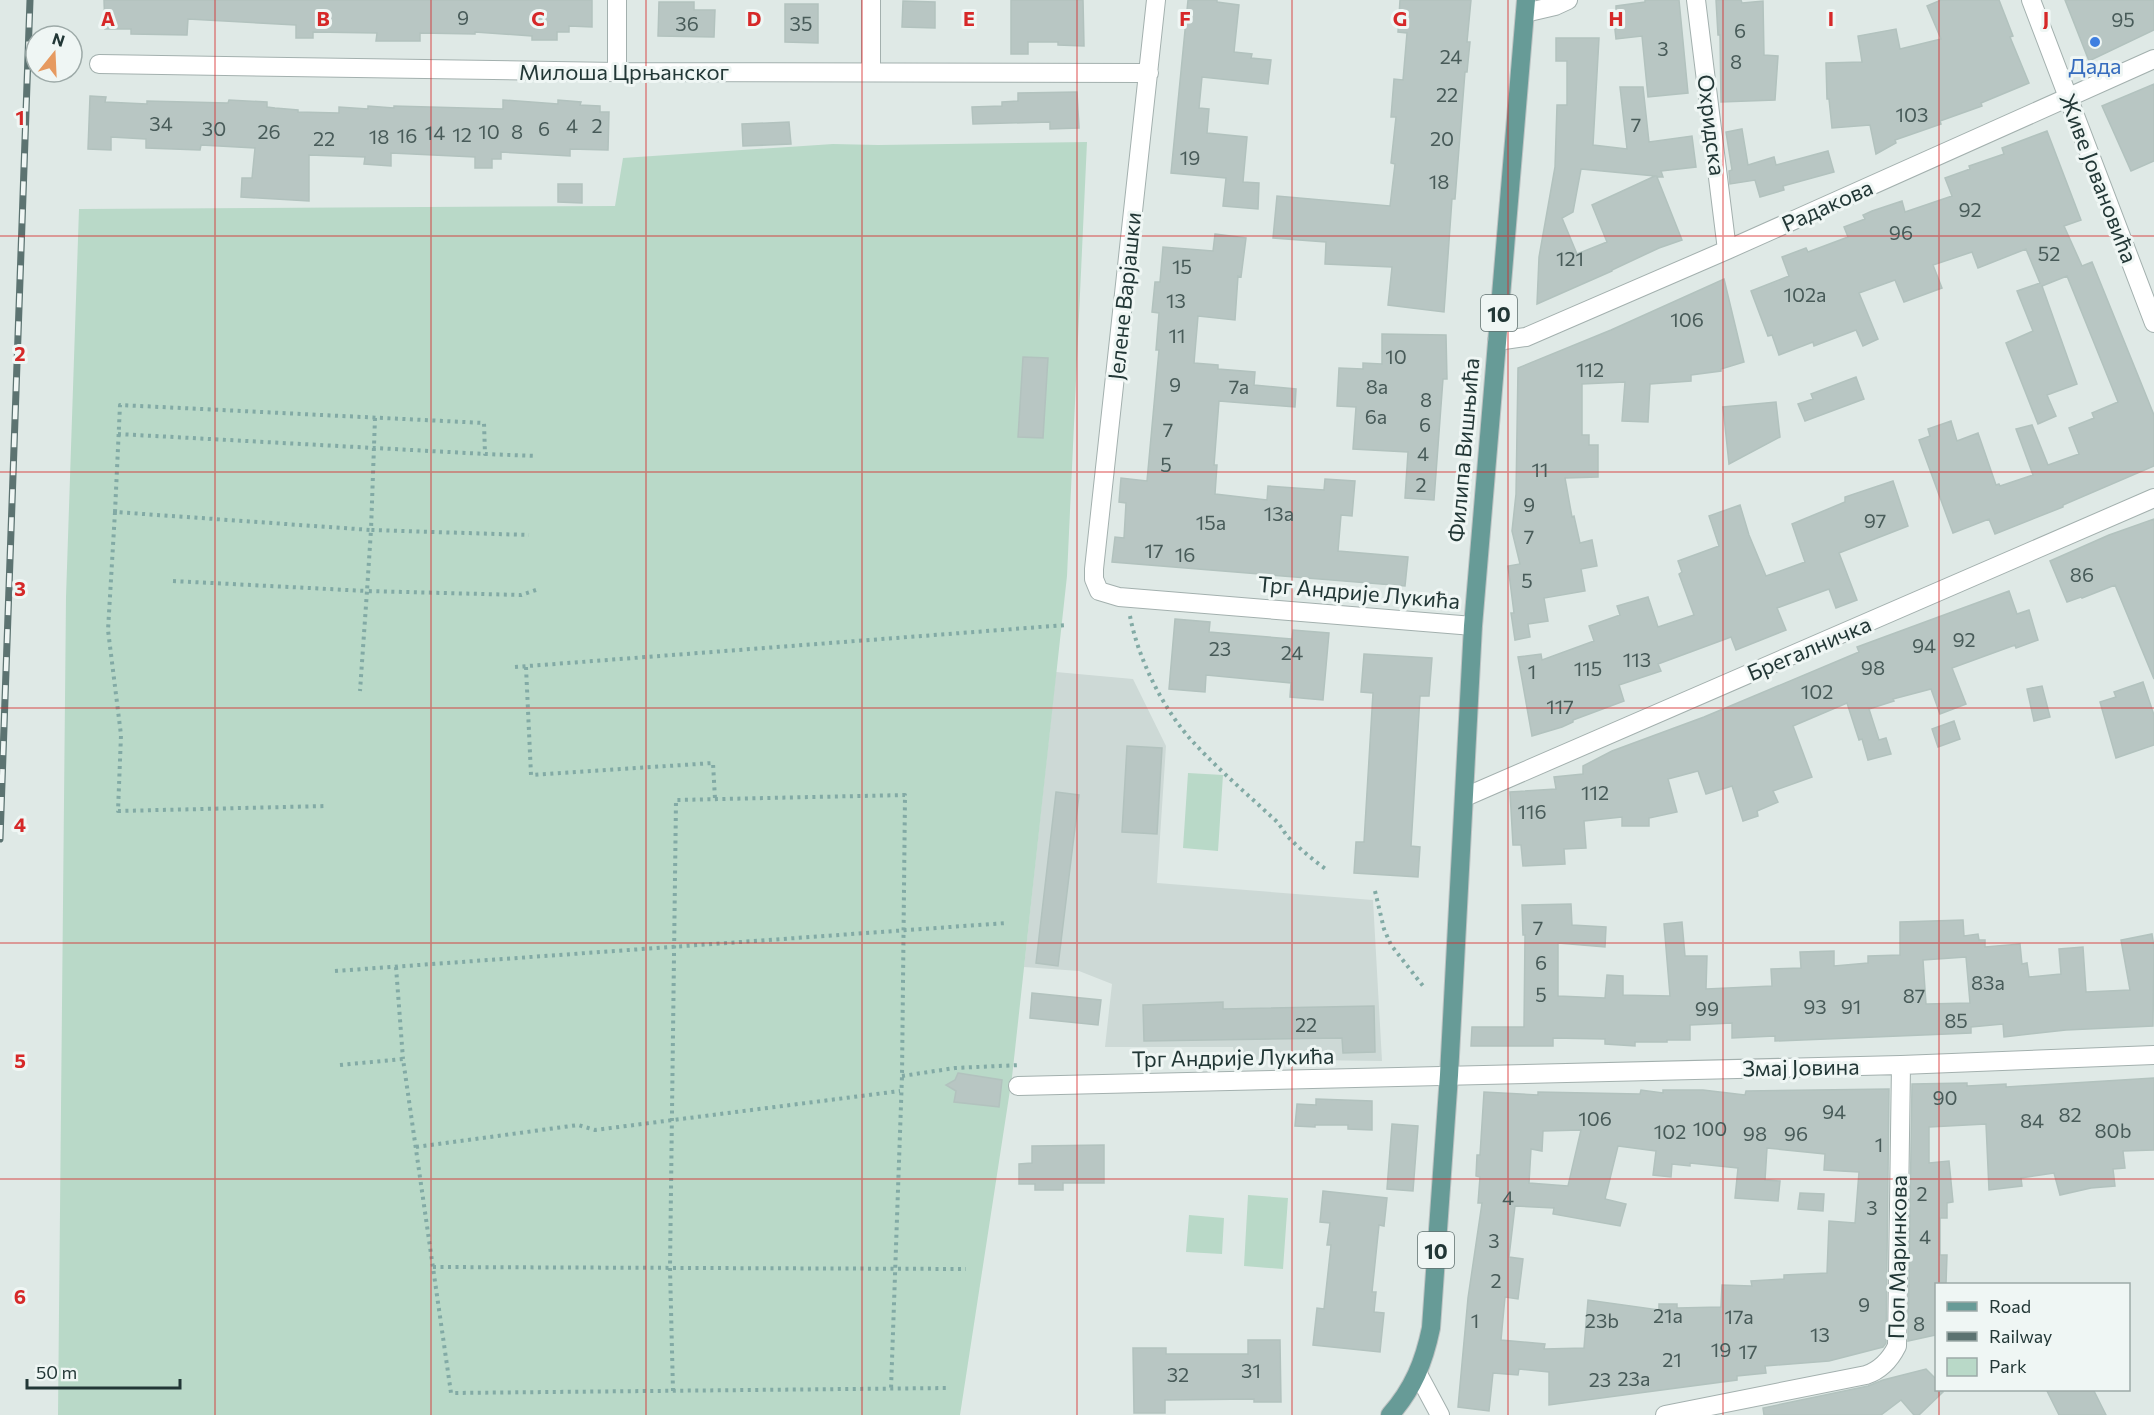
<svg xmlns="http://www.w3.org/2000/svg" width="2154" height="1415" font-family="Commissioner,sans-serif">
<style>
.built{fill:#cdd9d6}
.green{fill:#b9d9c8}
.building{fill:#b8c6c3;stroke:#b2c2be;stroke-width:1.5;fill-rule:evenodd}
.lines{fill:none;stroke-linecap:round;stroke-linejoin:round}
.minor-casing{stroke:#a3b0ae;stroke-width:20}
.tertiary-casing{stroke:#a3b0ae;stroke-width:20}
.primary-casing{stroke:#bdc3c3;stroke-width:20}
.path{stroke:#82aaa5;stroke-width:4;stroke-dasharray:3 4.5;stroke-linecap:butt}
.minor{stroke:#fff;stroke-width:18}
.tertiary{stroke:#fff;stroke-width:18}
.primary{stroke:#679b97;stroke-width:18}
.rail-casing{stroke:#5c7371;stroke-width:7}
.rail{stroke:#eff6f4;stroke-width:4.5;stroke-dasharray:14;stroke-linecap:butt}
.grid{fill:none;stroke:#d62828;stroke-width:1.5;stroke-opacity:0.55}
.shop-dot{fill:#3f7fe0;stroke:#eff6f4;stroke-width:2}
.labels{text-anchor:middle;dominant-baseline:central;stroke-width:6;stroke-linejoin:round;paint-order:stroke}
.number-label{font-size:20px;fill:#485b59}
.shield{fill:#eff6f4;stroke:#60706f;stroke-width:1.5}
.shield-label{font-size:21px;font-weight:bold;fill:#223736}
.shop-label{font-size:22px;fill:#366cbe;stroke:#eff6f4}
.street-label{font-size:22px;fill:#223736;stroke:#eff6f4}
.grid-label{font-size:20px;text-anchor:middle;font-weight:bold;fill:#d62828;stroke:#eff6f4;stroke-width:6;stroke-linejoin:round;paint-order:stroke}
</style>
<rect width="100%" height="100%" fill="#dfe9e6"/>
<path class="built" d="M1056 672 1133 679 1166 746 1157 883 1373 900 1382 1061 1235 1059 1233 1047H1105L1112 984 1079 971 1024 967Z"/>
<path class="green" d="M1087 142 1067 576 1012 1077 960 1415H58L66 597 79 209 615 206 623 158 833 144 878 145Z
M1188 773 1223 775 1218 851 1183 848Z
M1248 1195 1288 1198 1283 1269 1244 1266Z
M1189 1215 1224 1218 1222 1254 1186 1252Z"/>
<path class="building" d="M104 0H592V27L569 26V32H557V40H532V36L475 32V34L420 33V41H376L377 33 313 32V38H296V25L188 19 187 35 131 34V29H105Z
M1011 0H1083L1084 46 1058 45V42H1028V54H1011Z
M1188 0H1217V2L1239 5 1234 52 1252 54 1251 58 1271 60 1268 84 1202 77 1199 108 1209 109 1207 133 1247 137 1243 182 1259 183 1258 209 1223 206 1226 178 1171 173Z
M1400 0H1471L1467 42H1470L1467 72H1465L1455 199H1452L1444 312 1388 305 1392 267 1325 264 1326 242 1273 238 1277 196 1390 206 1395 164 1391 163 1396 117H1391L1394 79 1403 80 1407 33 1398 32Z
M1645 0H1679L1688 93 1648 97 1642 36 1616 39 1613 11H1616V6L1645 2Z
M1716 0H1741L1742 3 1763 1 1764 55 1778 56 1775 100 1721 102 1720 35H1718Z
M1941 0H1999L2013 36 2010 37 2029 83 1981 103 1982 106 1940 121 1941 124 1895 140 1896 143 1876 154 1870 125 1832 128 1829 99H1827L1826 63 1862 62 1858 36 1896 29 1900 49 1941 39 1927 6Z
M2065 0H2154V30L2089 61Z
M903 1 935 2V28L902 27Z
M659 2H694V10H715L714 37 658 36Z
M785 4H818V43L785 42Z
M1556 38H1599L1593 145 1627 149 1620 87H1643L1649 142 1692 136 1696 167 1661 171 1663 177H1657L1682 240 1659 248 1612 270V271L1537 304 1539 257 1555 167 1557 105H1567V61H1556ZM1581 169 1655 176 1592 205 1607 242 1577 254 1562 218 1573 212Z
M2154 84V161L2131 171 2102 106Z
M1077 92 1079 128 1050 129V122L973 124 972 107 1002 106V102L1018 101V93Z
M90 96 106 97 105 102 147 104V101L228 103 229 100 267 102V107L275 108 298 110V112L339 113V107L368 109V106L394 108V106L503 109V100L558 104V100L581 102 580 105 600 106V112H609L608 150 570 149V156L501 152V159H492V168H475V157L391 153V166L364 164 365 157 309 155V201L241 197 242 178H252L255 148 201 145 200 150 146 148V139L111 137V150L88 149Z
M789 122 791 144 743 146 742 124Z
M1742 129 1748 165 1774 157 1776 165 1828 151 1834 172 1783 186 1784 190 1760 197 1755 180 1730 184 1729 171 1732 170 1726 132Z
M2047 131 2081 220 2064 226 2082 266 2092 262 2154 415V466L2063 505V507L1995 534 1989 519 1953 533 1919 440 1930 436 1928 429 1951 421 1957 441 1978 433 1996 485 1999 484 2000 486 2033 475 2016 429 2032 425 2048 465 2079 454 2069 428 2094 418 2092 413 2118 402 2067 276 2042 286 2077 384 2047 395 2056 416 2038 424 2006 343 2033 331 2017 291 2040 283 2026 249 1978 268 1972 252 1933 265 1942 288 1904 302 1895 280 1859 293 1878 339 1863 346 1856 330 1814 346 1813 342 1779 355 1772 335 1768 336 1751 291 1789 276 1782 257 1806 248 1808 252 1848 237 1844 227 1865 219 1863 215 1872 211 1902 201 1905 212 1952 196 1945 178 1970 169 1969 166 2004 154 2002 148Z
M558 184H582V203L558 202Z
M1215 234 1246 238 1241 277 1238 276 1235 320 1198 316 1194 363 1218 365V369L1255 372 1254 385 1296 389 1295 407 1219 401 1214 465H1217L1215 494 1267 500 1268 486 1324 490 1325 479 1355 481 1352 516 1341 515 1338 551 1408 557 1405 586 1112 562 1115 537 1124 538 1126 503 1119 502 1121 478 1147 481 1159 350H1156L1159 313 1152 312 1155 282H1160L1163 247 1213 251Z
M1724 279 1744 362 1721 369V371L1691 375V381L1650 384 1648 422 1622 421 1625 382 1582 384V435H1589V445H1598V477L1565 478 1572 517 1574 516 1580 543 1592 540 1597 566 1581 569 1585 591 1544 598 1548 621 1528 624 1530 637 1515 640 1511 613H1514L1508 566 1520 564 1512 531 1516 494 1518 368 1611 330Z
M1382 334 1446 335 1447 379H1443L1434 500 1405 498 1408 452 1353 449 1356 407 1337 406 1339 368 1363 369V363L1382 364Z
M1023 357 1048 358 1043 438 1018 437Z
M1856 377 1864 399 1805 421 1798 404 1813 399 1811 394Z
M1776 402 1780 437 1729 464 1723 407Z
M1893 481 1908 526 1839 553 1857 600 1836 608 1829 589 1777 608 1786 630 1736 650 1731 637 1658 664 1661 671 1619 685 1624 701 1573 720V722L1562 727 1532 736 1518 657 1541 654 1542 660 1594 641 1589 626 1620 615 1617 606 1648 597 1658 627 1694 615 1679 574 1682 572 1678 561 1719 546 1709 516 1740 505 1749 535 1766 576 1805 562 1792 524 1845 502V497Z
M2154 519V679L2115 585 2082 598 2081 597 2067 602 2050 561 2109 535Z
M2009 591 2017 614 2029 610 2038 640 2016 648 2015 645 1952 668 1966 704 1940 714 1931 689 1893 699 1894 701 1869 709 1879 740 1886 738 1891 754 1868 760 1862 739 1859 740 1847 703 1793 726 1812 777 1773 791 1778 802 1757 811 1758 816 1743 821 1732 786 1706 794 1698 771 1668 779 1677 812 1649 818V826H1622V817L1584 821 1586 848 1564 849 1565 864 1523 866 1521 845H1513L1510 792 1556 789 1554 777 1583 774V766L1612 751 1704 717 1859 652 1857 647Z
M1175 619 1210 622 1209 632 1292 639 1293 630 1329 633 1323 700 1290 697 1291 683 1206 675 1205 692 1169 689Z
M1364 654 1432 658 1429 696H1420L1411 846 1420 847 1418 877 1354 873 1356 842H1364L1373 693 1361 692Z
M2143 682 2154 715V745L2116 758 2100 702 2116 697 2114 692Z
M2042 686 2050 717 2034 721 2027 689Z
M1954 721 1960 739 1938 747 1932 729Z
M1127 746 1162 748 1157 834 1122 832Z
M1056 792 1079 795 1058 966 1036 963Z
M1571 904 1572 925 1606 927 1605 947 1558 943V996L1605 998 1607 975 1623 976V995L1670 996 1664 924 1682 922 1685 956H1707L1706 989 1772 986 1771 969 1801 968 1800 952 1834 951V966L1868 963V956L1900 955V922L1963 920 1964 936 1978 934 1979 940H1985V947L2020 944 2022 964 2027 963 2029 977 2061 974 2059 949 2083 947 2086 992 2130 990 2121 940 2152 934 2154 946 2153 1026 2066 1030 2004 1037 2003 1024 1971 1027V1033L1775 1041V1036L1732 1038V1023L1690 1025V1040H1667V1042H1635V1046L1605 1044V1039L1553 1038V1046H1471L1472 1027H1524L1525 935H1523L1522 905ZM1966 957 1970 1003 1926 1004 1923 960Z
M1032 993 1101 1000 1098 1025 1030 1018Z
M1223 1002V1009L1374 1006 1375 1052 1343 1053 1342 1038 1144 1041 1143 1005Z
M958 1073 1002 1080 999 1107 954 1102 956 1091 946 1085 955 1080Z
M2154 1078V1150L2123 1151 2125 1168 2113 1169 2115 1186 2091 1188 2060 1195 2054 1173 2021 1178 2022 1186 1989 1190 1986 1124 1929 1127V1163L1949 1161 1953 1202 1947 1203V1218H1940V1255H1947L1946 1284H1936V1335L1908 1341 1912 1084 1967 1083V1086L2006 1084V1087Z
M1889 1089 1886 1343 1883 1347 1829 1361 1765 1366 1766 1373 1737 1376V1380L1549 1405V1372L1519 1369 1518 1375 1493 1373 1489 1411 1458 1407 1468 1298 1482 1203H1478L1480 1177 1476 1176 1477 1155H1480L1484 1092 1538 1095V1092L1640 1094 1641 1090 1663 1093V1090H1703L1745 1095 1746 1091ZM1581 1130 1568 1186 1529 1183 1531 1149 1542 1151 1543 1131ZM1618 1146 1656 1151 1653 1175 1671 1177 1672 1164 1690 1166V1163L1738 1168 1735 1198 1778 1201 1780 1181 1765 1180 1767 1148 1825 1154 1824 1170 1859 1172 1855 1223 1829 1221 1827 1273 1784 1275V1279L1751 1281 1752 1286 1722 1285 1721 1307 1677 1308V1304H1659V1310L1588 1300 1584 1348 1544 1349 1545 1344 1501 1340 1505 1297 1518 1299 1523 1259 1509 1257 1515 1206 1554 1208 1553 1214 1620 1226 1626 1204 1605 1199Z
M1316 1099 1372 1101V1130L1348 1129V1125H1315V1127L1295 1126 1297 1104 1316 1105Z
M1392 1124 1418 1126 1413 1191 1387 1189Z
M1104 1145V1183H1063V1190H1035V1184H1019V1164L1032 1163V1146Z
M1323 1191 1387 1198 1384 1226 1379 1225 1372 1292H1376L1374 1312 1384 1313 1380 1352 1313 1345 1317 1308 1324 1309 1331 1245H1327L1330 1223 1320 1222Z
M1800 1193 1824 1194 1823 1211 1798 1209Z
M1248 1340H1280L1281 1402H1254V1399L1165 1400V1413H1134L1133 1348H1166V1354H1248Z
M1926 1369 1936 1379V1389L1943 1392 1919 1415H1914L1901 1400 1881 1415H1764L1763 1408 1868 1386 1883 1380Z
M2046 1389H2093L2106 1415H2059Z"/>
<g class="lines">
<defs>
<path id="minor" d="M871 0V72
M1156 0 1094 569V579L1099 591 1119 597 1473 626
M1696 0 1727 250
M1525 13 1555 6 1568 0
M99 64 617 72 1149 73
M617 72V0
M1497 341 1526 337 1727 250 2154 59
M1465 797 2154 498
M1018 1086 1901 1065 2154 1055
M1418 1374 1440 1415
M1665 1415 1866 1375C1881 1370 1890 1360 1897 1346L1901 1065"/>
<path id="tertiary" d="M2031 0 2154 323"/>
<path id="primary" d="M1390 1415C1413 1389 1424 1362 1431 1328L1449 1075 1473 626 1526 0"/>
</defs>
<use href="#minor" class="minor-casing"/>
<use href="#tertiary" class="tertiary-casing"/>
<use href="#primary" class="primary-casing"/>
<path class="path" d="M375 418 371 530 529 535
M118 434 485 454
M115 512 108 630 121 735 118 811 326 806
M173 581 367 591 360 691
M536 590 521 595 367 591 371 530 115 512 120 405 484 423 485 454 536 456
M1130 616C1138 659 1164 711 1194 743 1219 770 1247 794 1274 819 1280 824 1283 831 1288 837 1300 849 1313 860 1327 870
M515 667 1066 625
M526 667 531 775 713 763 715 799
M1375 891 1384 929 1391 945 1423 986
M396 967 403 1059
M335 971 1006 923
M340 1065 403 1059 451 1393 948 1388
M902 1076 955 1068 1020 1065
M416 1147 578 1125 595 1130 900 1091
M433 1267 966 1269
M673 1391 670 1268 676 800 905 795 902 1076 891 1389"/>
<use href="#minor" class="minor"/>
<use href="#tertiary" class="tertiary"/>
<use href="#primary" class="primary"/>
<defs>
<path id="rail" d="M0 839 30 0"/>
</defs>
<use href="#rail" class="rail-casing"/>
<use href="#rail" class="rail"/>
</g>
<path class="grid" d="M215 0V1415M431 0V1415M646 0V1415M862 0V1415M1077 0V1415M1292 0V1415M1508 0V1415M1723 0V1415M1939 0V1284M0 236H2154M0 472H2154M0 708H2154M0 943H2154M0 1179H2154M1939 1390V1415"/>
<circle class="shop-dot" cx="2095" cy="42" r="6"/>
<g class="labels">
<g class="number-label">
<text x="463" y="17">9</text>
<text x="2123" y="19">95</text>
<text x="687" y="23">36</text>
<text x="801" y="23">35</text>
<text x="1740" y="30">6</text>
<text x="1663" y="48">3</text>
<text x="1451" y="56">24</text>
<text x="1736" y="61">8</text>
<text x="1447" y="94">22</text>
<text x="1912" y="114">103</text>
<text x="161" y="123">34</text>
<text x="1636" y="124">7</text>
<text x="572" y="125">4</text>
<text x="597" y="125">2</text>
<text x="214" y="128">30</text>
<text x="544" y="128">6</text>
<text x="269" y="131">26</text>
<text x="489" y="131">10</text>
<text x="517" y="131">8</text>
<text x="435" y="132">14</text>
<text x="462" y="134">12</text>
<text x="407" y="135">16</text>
<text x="379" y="136">18</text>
<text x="324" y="138">22</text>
<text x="1442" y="138">20</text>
<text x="1190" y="157">19</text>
<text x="1439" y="181">18</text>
<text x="1970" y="209">92</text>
<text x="1901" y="232">96</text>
<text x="2049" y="253">52</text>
<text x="1570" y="258">121</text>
<text x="1182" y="266">15</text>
<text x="1805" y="294">102a</text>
<text x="1176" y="300">13</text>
<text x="1687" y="319">106</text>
<text x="1177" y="335">11</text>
<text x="1396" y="356">10</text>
<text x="1590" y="369">112</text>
<text x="1175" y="384">9</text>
<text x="1239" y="386">7a</text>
<text x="1377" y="386">8a</text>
<text x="1426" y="399">8</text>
<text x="1376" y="416">6a</text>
<text x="1425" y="424">6</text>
<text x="1168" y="429">7</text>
<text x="1423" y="453">4</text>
<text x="1166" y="464">5</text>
<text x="1540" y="469">11</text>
<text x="1421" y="484">2</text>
<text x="1529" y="504">9</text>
<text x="1279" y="513">13a</text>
<text x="1875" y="520">97</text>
<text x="1211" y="522">15a</text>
<text x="1529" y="536">7</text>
<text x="1154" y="550">17</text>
<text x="1185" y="554">16</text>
<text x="2082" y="574">86</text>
<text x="1527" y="580">5</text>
<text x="1964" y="639">92</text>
<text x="1924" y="645">94</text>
<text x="1220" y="648">23</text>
<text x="1292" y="652">24</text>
<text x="1637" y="659">113</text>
<text x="1873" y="667">98</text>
<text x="1588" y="668">115</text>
<text x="1532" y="671">1</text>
<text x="1817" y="691">102</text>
<text x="1560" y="706">117</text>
<text x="1595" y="792">112</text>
<text x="1532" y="811">116</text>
<text x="1538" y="927">7</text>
<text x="1541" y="962">6</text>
<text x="1988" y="982">83a</text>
<text x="1541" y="994">5</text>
<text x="1914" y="995">87</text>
<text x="1815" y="1006">93</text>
<text x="1851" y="1006">91</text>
<text x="1707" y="1008">99</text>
<text x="1956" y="1020">85</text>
<text x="1306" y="1024">22</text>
<text x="1945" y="1097">90</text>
<text x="1834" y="1111">94</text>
<text x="2070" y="1114">82</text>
<text x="1595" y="1118">106</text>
<text x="2032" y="1120">84</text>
<text x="1710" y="1128">100</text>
<text x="2113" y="1130">80b</text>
<text x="1670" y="1131">102</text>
<text x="1755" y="1133">98</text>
<text x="1796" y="1133">96</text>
<text x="1879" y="1144">1</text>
<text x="1922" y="1193">2</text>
<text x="1508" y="1197">4</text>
<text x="1872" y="1207">3</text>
<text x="1925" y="1236">4</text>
<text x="1494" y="1240">3</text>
<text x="1496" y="1280">2</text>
<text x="1864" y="1304">9</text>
<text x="1668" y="1315">21a</text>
<text x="1739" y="1316">17a</text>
<text x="1475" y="1320">1</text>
<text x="1602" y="1320">23b</text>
<text x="1919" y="1323">8</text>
<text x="1820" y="1334">13</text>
<text x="1721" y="1349">19</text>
<text x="1748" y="1351">17</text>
<text x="1672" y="1359">21</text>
<text x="1251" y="1370">31</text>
<text x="1178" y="1374">32</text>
<text x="1634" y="1378">23a</text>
<text x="1600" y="1379">23</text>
</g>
<g class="shield">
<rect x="1481" y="295" width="36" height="36" rx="4.5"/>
<rect x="1418" y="1232" width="36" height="36" rx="4.5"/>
</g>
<g class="shield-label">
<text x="1499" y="313">10</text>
<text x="1436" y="1250">10</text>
</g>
<g class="shop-label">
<text x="2095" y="65">Дада</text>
</g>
<g class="street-label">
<text x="624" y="71">Милоша Црњанског</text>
<text transform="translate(1712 125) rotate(83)">Охридска</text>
<text transform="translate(2099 178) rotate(69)">Живе Јовановића</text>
<text transform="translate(1827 205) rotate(-24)">Радакова</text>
<text transform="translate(1124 296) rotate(-84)">Јелене Варјашки</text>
<text transform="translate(1463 450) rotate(-85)">Филипа Вишњића</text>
<text transform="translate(1359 592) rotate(5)">Трг Андрије Лукића</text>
<text transform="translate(1809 648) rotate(-23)">Брегалничка</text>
<text transform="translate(1233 1057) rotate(-1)">Трг Андрије Лукића</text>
<text transform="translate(1801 1067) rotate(-1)">Змај Јовина</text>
<text transform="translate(1897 1257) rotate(-89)">Поп Маринкова</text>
</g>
</g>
<g class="grid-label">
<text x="108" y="26">A</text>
<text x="323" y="26">B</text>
<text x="538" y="26">C</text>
<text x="754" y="26">D</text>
<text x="969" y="26">E</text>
<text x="1185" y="26">F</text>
<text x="1400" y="26">G</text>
<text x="1616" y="26">H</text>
<text x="1831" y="26">I</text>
<text x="2046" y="26">J</text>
<text x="20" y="125">1</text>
<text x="20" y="361">2</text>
<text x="20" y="596">3</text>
<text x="20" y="832">4</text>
<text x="20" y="1068">5</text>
<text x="20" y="1304">6</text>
</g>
<rect x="1935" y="1283" width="195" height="108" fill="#eff6f4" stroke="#9daaa8" stroke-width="1.5"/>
<rect x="1947" y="1302" width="30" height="9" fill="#679b97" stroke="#9daaa8" stroke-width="1.5"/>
<text x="1989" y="1313" font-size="18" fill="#223736">Road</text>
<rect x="1947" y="1332" width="30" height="9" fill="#5c7371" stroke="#9daaa8" stroke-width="1.5"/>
<text x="1989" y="1343" font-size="18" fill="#223736">Railway</text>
<rect x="1947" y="1358" width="30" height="18" fill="#b9d9c8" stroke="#9daaa8" stroke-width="1.5"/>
<text x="1989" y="1373" font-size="18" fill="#223736">Park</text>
<g transform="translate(54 54) rotate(18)"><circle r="28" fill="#eff6f4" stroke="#9daaa8" stroke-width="1.5"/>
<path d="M0-4.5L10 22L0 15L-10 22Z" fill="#e69a60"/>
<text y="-9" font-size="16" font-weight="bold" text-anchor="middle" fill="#223736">N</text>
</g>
<path d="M27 1379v9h153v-9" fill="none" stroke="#223736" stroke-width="3"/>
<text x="36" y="1379" font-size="18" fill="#223736" stroke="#eff6f4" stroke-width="4.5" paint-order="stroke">50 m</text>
</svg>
